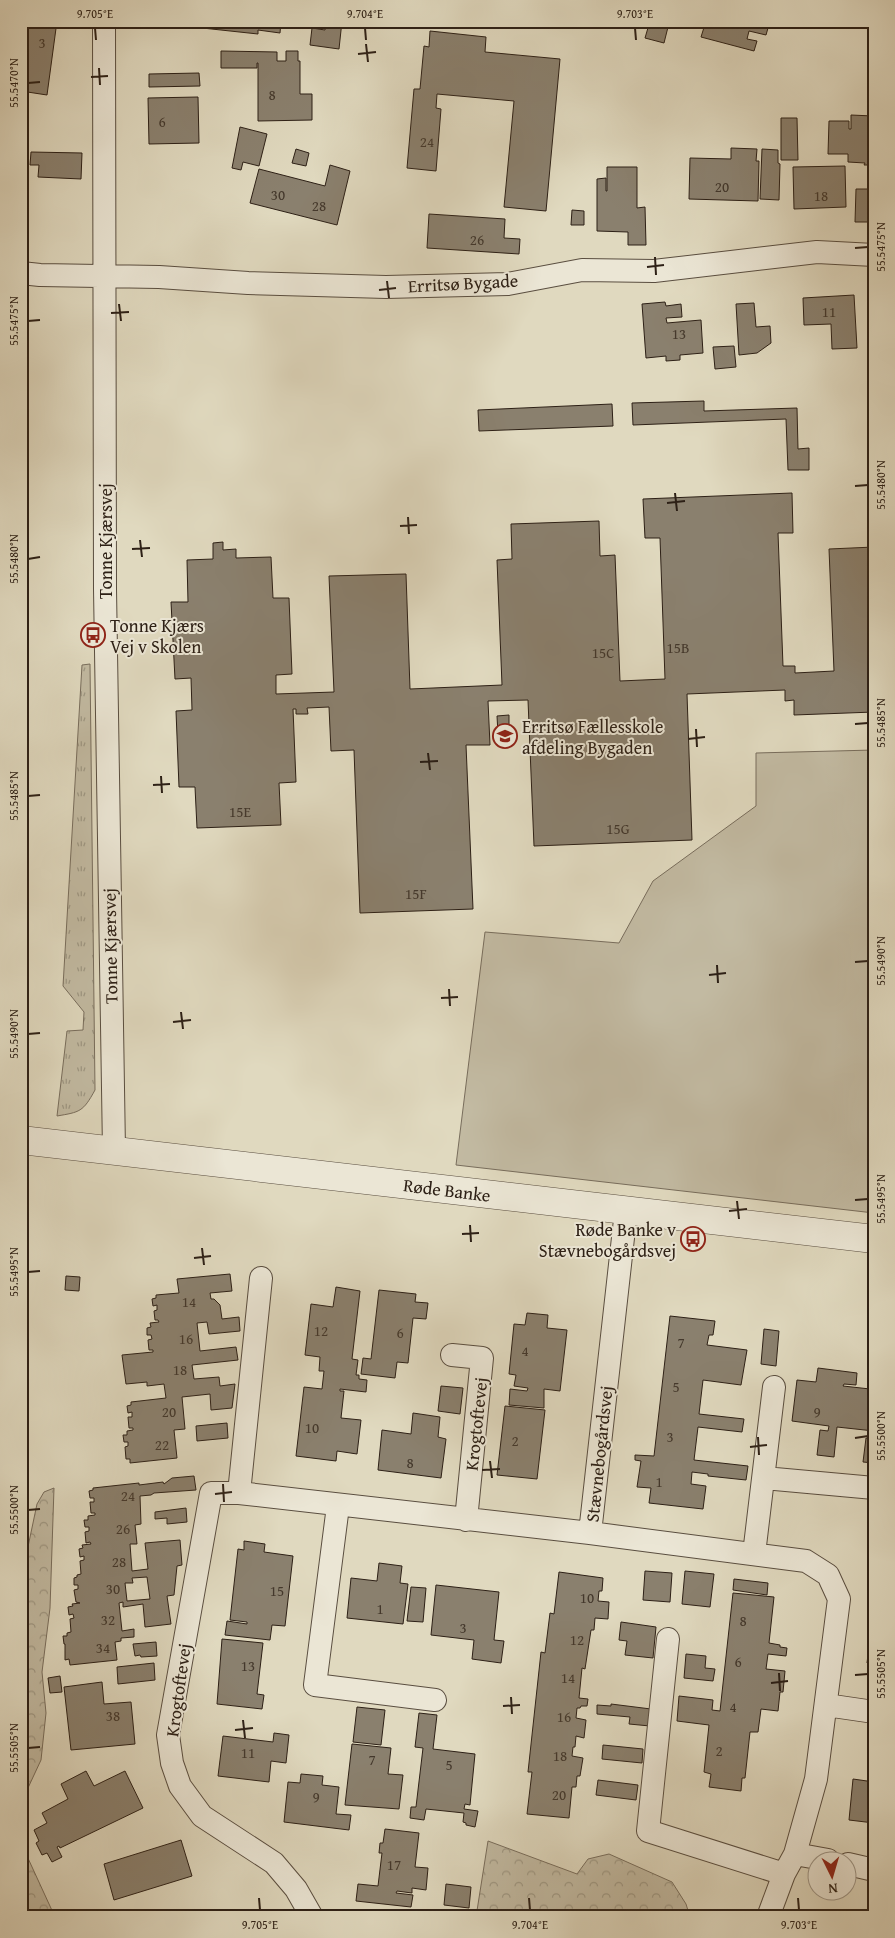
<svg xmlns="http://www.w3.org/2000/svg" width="895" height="1938" font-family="'Gentium Book Plus',serif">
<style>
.grass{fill:url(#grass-tufts);stroke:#786d5c}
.forest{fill:url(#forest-crowns);stroke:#786d5c}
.park{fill:#c2baa2;stroke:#786d5c}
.building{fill:#8a806e;stroke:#2d2016;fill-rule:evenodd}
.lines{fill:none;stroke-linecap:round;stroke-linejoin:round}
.minor-casing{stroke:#5a4e40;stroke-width:24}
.tertiary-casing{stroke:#5a4e40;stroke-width:29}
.minor{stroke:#ebe6d5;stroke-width:22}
.tertiary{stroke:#ebe6d5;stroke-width:28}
.ticks{fill:none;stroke:#2d2016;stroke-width:2}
.labels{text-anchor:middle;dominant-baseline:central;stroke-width:4;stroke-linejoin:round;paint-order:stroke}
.number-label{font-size:15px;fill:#44382c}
.street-label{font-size:18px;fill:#2d2016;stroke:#ebe6d5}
.poi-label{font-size:18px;fill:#2d2016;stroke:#ebe6d5;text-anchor:start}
.neatline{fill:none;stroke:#2d2016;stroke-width:2}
.ticks-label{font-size:12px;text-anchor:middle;fill:#2d2016}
</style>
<defs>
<pattern id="grass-tufts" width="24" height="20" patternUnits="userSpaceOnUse" patternTransform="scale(1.25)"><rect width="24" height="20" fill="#c2baa2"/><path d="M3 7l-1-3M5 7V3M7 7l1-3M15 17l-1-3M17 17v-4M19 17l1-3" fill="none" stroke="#9e9783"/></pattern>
<pattern id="forest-crowns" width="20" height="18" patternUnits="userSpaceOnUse" patternTransform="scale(1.25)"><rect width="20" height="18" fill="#c2baa2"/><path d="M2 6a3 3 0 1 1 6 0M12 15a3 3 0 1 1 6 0" fill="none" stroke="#9e9783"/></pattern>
</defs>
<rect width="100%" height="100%" fill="#e0d9bf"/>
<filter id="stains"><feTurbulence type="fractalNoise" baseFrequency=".004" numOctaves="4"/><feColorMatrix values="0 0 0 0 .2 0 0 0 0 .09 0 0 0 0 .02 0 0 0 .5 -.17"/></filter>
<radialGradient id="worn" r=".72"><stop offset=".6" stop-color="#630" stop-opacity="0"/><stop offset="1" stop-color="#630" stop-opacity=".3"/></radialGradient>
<path class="grass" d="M90 664 95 1090C83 1112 80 1112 57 1116L67 1031 83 1030 84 1012 63 986 82 665Z"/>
<path class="forest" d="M54 1488 50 1608 42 1672 46 1713 41 1760 21 1803V1580L37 1504 44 1492Z
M488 1841 577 1874 588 1859 609 1854 672 1882 686 1904 690 1917H476Z
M21 1843 55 1917H21Z"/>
<path class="park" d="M874 750V1213L456 1165 485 932 619 943 653 881 756 806V753Z"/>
<path class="building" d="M21 21H57L47 95 21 91Z
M194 21H281L280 33 258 30V34L193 27Z
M326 21H342L339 49 310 45 312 28 325 30Z
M650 21H664L662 25 668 27 664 43 645 38Z
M706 21H770L766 35 749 31 747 39 757 41 754 51 701 37Z
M430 31 486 37 485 52 560 59 546 211 504 207 514 101 437 94 436 108 441 109 436 171 407 168 414 89H420L424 46 429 47Z
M221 51 277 52V61H286V51H298V61H300V94H312V120L258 121V63H257V68H221Z
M199 73 200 86 149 87V74Z
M198 97 199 143 149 144 148 98Z
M851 115 873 116 874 222H855L856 189H869L870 177H873V165H864L865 163 848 162V154H828L829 121H849V129H851Z
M781 118H797L798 160H781Z
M240 127 267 134 259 166 243 162 241 170 232 168Z
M731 148 757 149 756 161H759L758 201 689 199 690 158 731 159Z
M296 149 309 153 306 166 292 163Z
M762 149 778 150V163L780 164 779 200 760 199Z
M31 152 82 153 81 179 38 177 39 165H30Z
M330 165 350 171 337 225 250 203 259 169 325 186Z
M845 166 846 207 794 209 793 167Z
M607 167H637V208L645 207 646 245H628V232L597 231V179L606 178V191H607Z
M572 210 584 211V225H571Z
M429 214 505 219 504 238 520 239 519 254 427 248Z
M854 295 857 348 832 349 831 324 804 325 803 298Z
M665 302 666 306 681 304 682 317 666 318 667 323 701 320 703 353 680 355V360L666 361V356L646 358 642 304Z
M754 303 756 327 770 326 771 343 757 353 739 355 736 304Z
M734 346 736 367 715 369 713 347Z
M704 401V411L797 408 798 449 809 448V470H788L786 419 633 425 632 403Z
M612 404 613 426 479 431 478 410Z
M792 493 793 533H778L783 666H795V673L834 671 829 549 874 547V712L794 715V700L785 701V690L687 694 692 840 534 846 528 700 488 701 490 745H466L473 909 360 913 354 750 331 751 329 707 307 708 308 714H296V709H293L296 782 279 783 281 825 197 828 195 787H179L176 711 192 710 191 678 175 679 171 602H188L187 560 213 559V543L223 542V550L236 549V558L271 557 273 598H289L292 674 276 675V694L334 692 329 576 406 574 410 689 502 685 497 560 512 559 511 524 599 521 600 556 615 555 620 681 665 679 660 538H645L643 499Z
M509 715V734H498L497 716Z
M230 1274 232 1291 210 1293 211 1299H214L220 1305 222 1319 239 1317 240 1331 209 1334 207 1322 197 1323 200 1351 236 1347 238 1360 192 1365 194 1379 219 1377 220 1386 235 1384 232 1408 211 1410 210 1394 182 1397 185 1429 174 1430 177 1458 130 1463V1459H126L125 1447 128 1446V1442H124L123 1435H127V1431L133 1430V1428H129L128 1417H132V1412L128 1413 127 1406 131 1405V1402L166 1398 164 1384 147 1386V1382L126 1384 122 1355 153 1352V1350H149L148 1340 152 1339 151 1335H147V1328L151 1327 150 1323 159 1322 158 1320H155L154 1311 157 1310V1305L153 1306 152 1299 156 1298V1295L179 1293 177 1279Z
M66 1276 80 1277 79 1291 65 1290Z
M336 1287 360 1291 352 1359 358 1360 356 1375H359V1379L367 1380 366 1392 340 1389V1391H344L341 1418 361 1420 357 1454 337 1451 336 1461 296 1456 304 1387 322 1389 324 1371H319L320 1357 305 1355 311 1304 333 1307Z
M379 1290 416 1294 415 1302 428 1303 426 1319 413 1318 408 1363 397 1362 395 1378 361 1374 363 1358 371 1359Z
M527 1313 548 1315 547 1328 567 1330 560 1391 544 1389V1408L509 1405 510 1389 527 1391 528 1388 514 1386 516 1375 509 1374 514 1324 525 1325Z
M670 1316 715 1321 713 1335H709L707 1345 747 1350 741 1385 703 1380 699 1414 744 1419 742 1432 698 1427 694 1460 748 1466 746 1480 708 1476V1474L692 1472 691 1484 706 1486 703 1509 649 1503 651 1488 637 1487 641 1461 635 1460V1455L654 1456Z
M764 1329 779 1331 776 1366 761 1364Z
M818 1368 857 1373 856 1385 844 1384 843 1386 870 1389 872 1373H874V1431L837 1427 834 1457 817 1455 820 1430 828 1431 829 1426 792 1421 797 1380 816 1382Z
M441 1386 463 1388 460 1414 438 1411Z
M505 1406 545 1410 537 1479 497 1475Z
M413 1413 440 1417 438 1437 446 1439 441 1478 378 1470 382 1430 411 1434Z
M227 1423 228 1438 197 1441 196 1426Z
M866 1438 874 1439V1463L863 1462Z
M194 1476 196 1490 154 1493 151 1495 140 1496 141 1524 135 1525 137 1544H130L132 1571 148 1569 145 1543 180 1540 182 1565 177 1566 174 1595 167 1596 171 1624 145 1627 143 1604 123 1607V1602L119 1603 122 1631 134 1629V1637L121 1638V1641L115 1642 117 1660 70 1665 69 1659 65 1660V1644H64L63 1636H67V1633L71 1632 70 1619 74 1618 73 1614 69 1615 68 1607 73 1606 72 1604 80 1603 76 1602 74 1590 78 1589V1585H74V1578L77 1577V1575L81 1574 80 1561 84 1560V1556L80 1557 79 1549 83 1548 82 1545 91 1544 90 1542 86 1543 85 1532 89 1531V1527H85L84 1520H88V1516L95 1515V1513H91L90 1502H94V1498H90L89 1491 93 1490V1488L139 1483V1485L163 1482 164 1484 172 1478ZM147 1577 150 1599 127 1601 125 1583H133L132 1578Z
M186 1508 187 1522 167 1524V1518L155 1519V1512Z
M244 1541 265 1544 264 1552 293 1556 285 1626 272 1625 270 1640 225 1635 227 1621 247 1624V1622L230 1620 238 1549 244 1550Z
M379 1563 402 1566 400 1583 408 1584 403 1624 347 1618 351 1578 377 1581Z
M645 1571 672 1573 670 1602 643 1600Z
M685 1571 714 1574 710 1607 682 1604Z
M559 1572 603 1578 602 1591H599L598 1601 609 1602 608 1619 595 1618 594 1630H591L585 1669 582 1668 579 1698 588 1699 587 1706H581L580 1708H577L576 1718 586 1720 584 1738 576 1736 575 1747H573L572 1756 583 1758 580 1776H577L576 1787H572L569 1818 527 1814 532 1772H528L541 1652 545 1653 550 1613 554 1614Z
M734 1579 768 1583 767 1595 733 1590Z
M436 1585 499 1592 494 1640 504 1641 501 1663 472 1659 474 1640 431 1635Z
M411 1587 426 1588 423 1622 407 1621Z
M733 1593 774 1597 769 1643 780 1645V1647L787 1648 786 1656 768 1654 766 1669 785 1671 783 1692H780L778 1711 761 1709 758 1732H750L745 1778H742L741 1791 709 1787 711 1774 704 1772 709 1725 677 1721 679 1696 713 1700 712 1710 720 1711Z
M621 1622 656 1627 653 1658 625 1655 627 1641 619 1640Z
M872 1622H874V1664L867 1663Z
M222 1639 263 1643 257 1694 264 1695 262 1709 217 1704Z
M156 1642 157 1656 141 1657 140 1655 135 1656 133 1644Z
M686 1654 706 1656 705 1668 715 1669 713 1681 684 1678Z
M154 1663 155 1680 118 1684 117 1667Z
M60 1676 62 1692 50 1693 48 1678Z
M102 1682 104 1704 131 1702 135 1744 71 1750 64 1687Z
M611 1704 651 1709 650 1726 629 1724 630 1717 597 1714V1705L611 1706Z
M357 1707 385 1710 381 1745 353 1742Z
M419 1713 437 1715 433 1749 475 1754 470 1805 465 1804 464 1809 478 1811 475 1827 466 1825V1823L463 1822 464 1813 426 1809 424 1820 410 1818 411 1807H416L423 1748 415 1747Z
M274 1733 289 1735 286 1763 271 1761 269 1782 218 1776 223 1736 273 1742Z
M352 1744 391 1748 388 1774 403 1775 399 1809 345 1805Z
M603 1745 643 1749 642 1763 602 1759Z
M86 1771 94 1786 125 1771 143 1808 60 1848 59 1846 57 1847 62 1857 52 1862 47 1853 42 1855 36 1843 39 1841 34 1830 47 1823 42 1813 68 1799 61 1784Z
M301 1774 323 1776 322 1785 339 1787 336 1814 351 1815 349 1830 284 1822 288 1782 300 1783Z
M853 1779 874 1782V1823L849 1820Z
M598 1780 638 1785 636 1800 596 1795Z
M385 1829 419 1833 415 1867 428 1868 426 1890 412 1888V1893L397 1891 396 1893 413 1895 411 1907 356 1901 358 1884 378 1886 382 1853H379L380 1843H383Z
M181 1840 192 1876 114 1900 104 1864Z
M446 1884 471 1887 469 1908 444 1905Z
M266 1910 267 1917H197Z"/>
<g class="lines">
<defs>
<path id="minor" d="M104 21 105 589 114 1150
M21 273 40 275 159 277 248 283 386 287 508 284 582 270 654 271 817 252 874 255
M626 1211 590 1533 806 1561 828 1575 839 1599 816 1779 795 1854 784 1874 768 1917
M452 1355 482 1358 466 1520
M764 1478 874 1488
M239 1493 261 1278
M338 1506 315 1685 435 1700
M754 1554 774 1387
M668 1639 648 1831 784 1874
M826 1705 874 1712
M795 1854 828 1860
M848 1864 874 1870
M312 1917 296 1889 274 1863 202 1816 180 1786 172 1763 168 1735 211 1493H239L590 1533"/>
<path id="tertiary" d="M21 1140 874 1239"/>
</defs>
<use href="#minor" class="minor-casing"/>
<use href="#tertiary" class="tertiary-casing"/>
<use href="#minor" class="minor"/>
<use href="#tertiary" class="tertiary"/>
</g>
<path class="ticks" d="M95 28 96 40M365 28 366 40M635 28 636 40M366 44 368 62M358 54 376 52M99 68 100 85M91 77 108 76M28 83 40 82M855 248 868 247M655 257 656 275M647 267 664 265M387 281 389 298M379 290 396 288M119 304 121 321M111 313 129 312M28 321 40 320M855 486 868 485M675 493 677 511M667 503 685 501M408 517 409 534M400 526 417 525M140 540 142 557M132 549 150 548M28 559 40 557M855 724 868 723M696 729 697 747M688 739 705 737M428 753 430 770M420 762 438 761M161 776 162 793M153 785 170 784M28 796 40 795M855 962 868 961M717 965 718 983M709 975 726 973M449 989 450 1006M441 998 458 997M181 1012 183 1029M173 1022 191 1020M28 1034 40 1033M855 1200 868 1199M737 1201 739 1219M729 1211 747 1209M470 1225 471 1242M462 1234 479 1233M202 1248 204 1265M194 1258 211 1256M28 1272 40 1271M758 1437 759 1455M855 1438 868 1436M750 1447 767 1445M490 1461 492 1478M482 1470 500 1469M223 1484 224 1502M215 1494 232 1492M28 1510 40 1509M779 1673 780 1691M855 1675 868 1674M771 1683 788 1681M511 1697 512 1714M503 1706 520 1705M243 1720 245 1738M235 1730 253 1728M28 1748 40 1747M259 1898 260 1910M529 1898 530 1910M798 1898 799 1910"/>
<defs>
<symbol id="bus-ring" viewBox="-11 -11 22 22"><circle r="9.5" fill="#ebe6d5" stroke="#8f2418" stroke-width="1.5"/><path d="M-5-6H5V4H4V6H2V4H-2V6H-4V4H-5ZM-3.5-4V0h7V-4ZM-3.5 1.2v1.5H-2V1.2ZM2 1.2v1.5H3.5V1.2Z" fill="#8f2418"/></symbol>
<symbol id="school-ring" viewBox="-11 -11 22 22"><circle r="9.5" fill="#ebe6d5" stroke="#8f2418" stroke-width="1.5"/><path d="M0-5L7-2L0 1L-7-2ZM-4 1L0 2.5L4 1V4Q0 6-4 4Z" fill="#8f2418"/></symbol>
</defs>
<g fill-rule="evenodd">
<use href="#bus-ring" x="79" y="621" width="28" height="28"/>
<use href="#school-ring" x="491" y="722" width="28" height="28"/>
<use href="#bus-ring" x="679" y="1225" width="28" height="28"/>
</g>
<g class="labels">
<g class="number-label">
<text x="42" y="42">3</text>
<text x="272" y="94">8</text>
<text x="162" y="121">6</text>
<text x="427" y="141">24</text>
<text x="722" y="186">20</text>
<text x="278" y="194">30</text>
<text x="821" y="195">18</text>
<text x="319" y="205">28</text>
<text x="477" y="239">26</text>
<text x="829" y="311">11</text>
<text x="679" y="333">13</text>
<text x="678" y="647">15B</text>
<text x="603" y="652">15C</text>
<text x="240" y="811">15E</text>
<text x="618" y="828">15G</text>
<text x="416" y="893">15F</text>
<text x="189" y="1301">14</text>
<text x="321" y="1330">12</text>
<text x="400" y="1332">6</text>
<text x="186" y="1338">16</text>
<text x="681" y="1342">7</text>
<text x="525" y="1350">4</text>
<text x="180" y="1369">18</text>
<text x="676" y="1386">5</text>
<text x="169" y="1411">20</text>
<text x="817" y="1411">9</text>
<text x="312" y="1427">10</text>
<text x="670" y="1436">3</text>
<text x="515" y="1440">2</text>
<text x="162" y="1444">22</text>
<text x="410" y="1462">8</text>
<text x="659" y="1481">1</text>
<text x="128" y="1495">24</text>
<text x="123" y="1528">26</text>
<text x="119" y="1561">28</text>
<text x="113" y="1588">30</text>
<text x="277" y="1590">15</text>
<text x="587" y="1597">10</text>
<text x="380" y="1608">1</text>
<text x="108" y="1619">32</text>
<text x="743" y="1620">8</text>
<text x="463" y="1627">3</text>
<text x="577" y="1639">12</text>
<text x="103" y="1647">34</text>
<text x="738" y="1661">6</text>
<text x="248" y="1665">13</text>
<text x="568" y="1677">14</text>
<text x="733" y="1706">4</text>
<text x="113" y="1715">38</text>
<text x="564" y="1716">16</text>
<text x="719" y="1750">2</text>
<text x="248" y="1752">11</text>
<text x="560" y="1755">18</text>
<text x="372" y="1759">7</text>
<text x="449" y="1764">5</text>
<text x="559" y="1794">20</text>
<text x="316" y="1796">9</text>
<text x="394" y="1864">17</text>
</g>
<g class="street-label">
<text transform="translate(463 283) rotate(-3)">Erritsø Bygade</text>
<text transform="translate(105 541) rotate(-90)">Tonne Kjærsvej</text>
<text transform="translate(110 946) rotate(-91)">Tonne Kjærsvej</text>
<text transform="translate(447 1190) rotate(7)">Røde Banke</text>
<text transform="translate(476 1424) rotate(-84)">Krogtoftevej</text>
<text transform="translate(599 1454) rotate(-84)">Stævnebogårdsvej</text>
<text transform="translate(178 1690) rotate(-82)">Krogtoftevej</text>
</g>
<g class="poi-label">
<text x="110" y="625">Tonne Kjærs<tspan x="110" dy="21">Vej v Skolen</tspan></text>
<text x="522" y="726">Erritsø Fællesskole<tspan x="522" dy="21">afdeling Bygaden</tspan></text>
<text x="676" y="1229" text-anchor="end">Røde Banke v<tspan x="676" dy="21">Stævnebogårdsvej</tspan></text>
</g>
</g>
<rect width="895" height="1938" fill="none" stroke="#e0d9bf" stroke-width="55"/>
<g transform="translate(832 1876) rotate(175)"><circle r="24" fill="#ebe6d5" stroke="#9f9789"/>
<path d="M0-4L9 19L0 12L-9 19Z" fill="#8f2418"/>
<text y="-8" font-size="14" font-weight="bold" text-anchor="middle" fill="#2d2016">N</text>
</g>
<rect x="28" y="28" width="840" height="1882" class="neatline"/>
<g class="ticks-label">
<text x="95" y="18">9.705°E</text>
<text x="365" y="18">9.704°E</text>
<text x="635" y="18">9.703°E</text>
<text transform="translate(14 83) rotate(-90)" y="4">55.5470°N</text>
<text transform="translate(881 247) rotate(-90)" y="4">55.5475°N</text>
<text transform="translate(14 321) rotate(-90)" y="4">55.5475°N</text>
<text transform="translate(881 485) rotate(-90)" y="4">55.5480°N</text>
<text transform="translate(14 559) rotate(-90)" y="4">55.5480°N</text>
<text transform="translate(881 723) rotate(-90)" y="4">55.5485°N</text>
<text transform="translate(14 796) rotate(-90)" y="4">55.5485°N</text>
<text transform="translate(881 961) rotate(-90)" y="4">55.5490°N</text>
<text transform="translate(14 1034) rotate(-90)" y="4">55.5490°N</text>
<text transform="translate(881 1199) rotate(-90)" y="4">55.5495°N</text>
<text transform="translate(14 1272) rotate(-90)" y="4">55.5495°N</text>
<text transform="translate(881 1436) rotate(-90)" y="4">55.5500°N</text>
<text transform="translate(14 1510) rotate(-90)" y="4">55.5500°N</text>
<text transform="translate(881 1674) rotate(-90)" y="4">55.5505°N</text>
<text transform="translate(14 1748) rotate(-90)" y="4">55.5505°N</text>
<text x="260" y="1929">9.705°E</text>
<text x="530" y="1929">9.704°E</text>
<text x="799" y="1929">9.703°E</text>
</g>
<rect width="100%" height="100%" filter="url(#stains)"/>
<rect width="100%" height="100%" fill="url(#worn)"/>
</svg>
